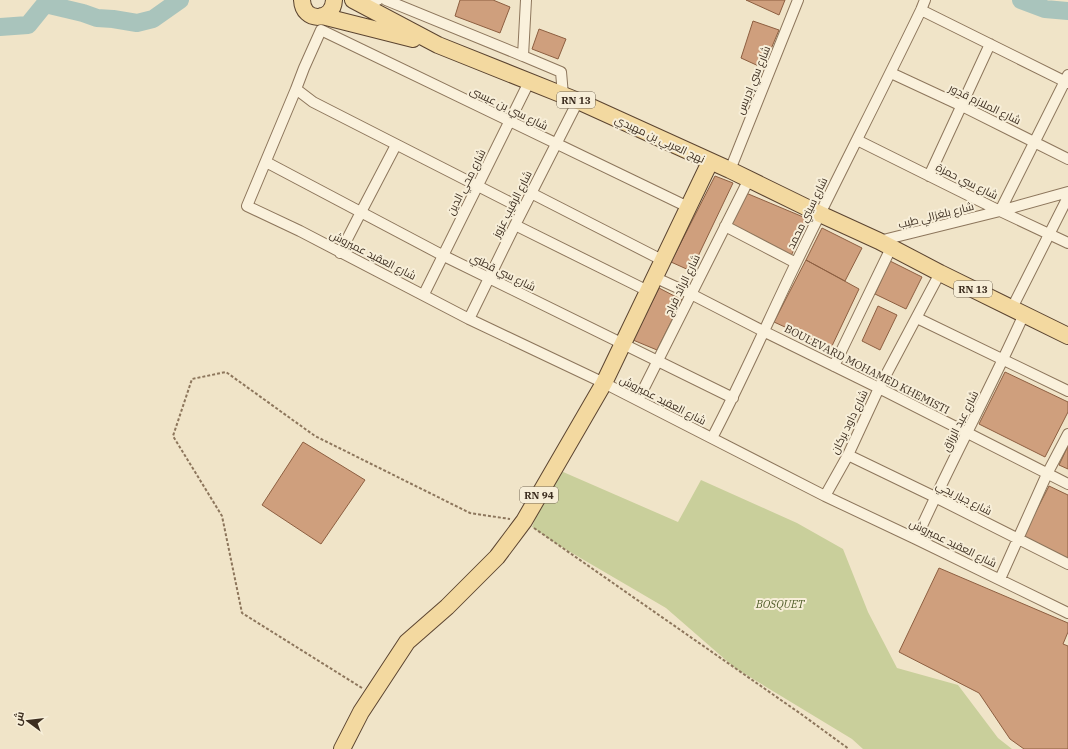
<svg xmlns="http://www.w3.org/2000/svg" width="1068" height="749" font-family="'IBM Plex Serif',Cairo,serif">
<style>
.green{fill:#c9cf9b}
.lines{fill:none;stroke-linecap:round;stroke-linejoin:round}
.river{stroke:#a9c4bc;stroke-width:18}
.building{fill:#cf9f7d;stroke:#8d5f41}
.minor-casing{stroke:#8d765c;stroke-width:12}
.primary-casing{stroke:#5b4430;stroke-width:18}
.path{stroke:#8d765c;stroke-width:2;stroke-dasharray:3 2;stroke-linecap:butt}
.minor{stroke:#faf1dc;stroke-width:10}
.primary{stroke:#f3d9a0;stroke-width:16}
.labels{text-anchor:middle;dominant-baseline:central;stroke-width:4;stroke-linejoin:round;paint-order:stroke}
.shield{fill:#f7eed8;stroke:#756857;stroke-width:1}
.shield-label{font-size:10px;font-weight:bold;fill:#3d2e20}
.street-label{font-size:11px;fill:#3d2e20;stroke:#f7eed8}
.park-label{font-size:11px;font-style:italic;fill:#4d5a26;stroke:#f7eed8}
</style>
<rect width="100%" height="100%" fill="#f0e4c8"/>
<path class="green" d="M554 468 678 522 701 480 797 523 843 549 868 612 897 668 958 685 998 738 1012 749H863L852 739 735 668 666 608 560 546 532 527Z"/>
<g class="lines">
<path class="river" d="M1021 0 1045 9 1068 11
M0 27 28 25 45 4 83 13 97 18 113 19 137 23 153 19 180 0"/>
</g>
<path class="building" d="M460 0H493L510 7 500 33 455 16Z
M746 0H785L779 15Z
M753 21 779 30 763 68 741 58Z
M539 29 566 39 558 59 532 49Z
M715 176 733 183 691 271 671 262Z
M746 193 808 219 791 256 730 225Z
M822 228 862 248 845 281 806 260Z
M806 260 859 289 831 348 774 322Z
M890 261 922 277 906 309 875 294Z
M659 288 682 300 657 350 633 340Z
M878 306 897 315 880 350 862 341Z
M1005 372 1068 402V412L1045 457 979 424Z
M303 442 365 480 321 544 262 505Z
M1068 446V469L1059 465Z
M1049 486 1068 495V559L1023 537Z
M939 568 1068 623V632L1063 644 1068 646V749H1024L1010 739 979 693 899 652Z"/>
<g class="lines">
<defs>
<path id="minor" d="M386 0 523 56
M526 0 523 56 561 72 563 95
M362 5 378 0
M921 10 1068 83
M891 73 962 106 1068 159
M296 89 247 206 300 231 469 319 604 383 825 496 916 539 1068 613
M857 140 1000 211 1068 243
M266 162 442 255 733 398
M730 170 798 0
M929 176 990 44
M531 193 662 260
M523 209 313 102 296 89 304 68 321 30 688 207
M1000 211 1068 75
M515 225 648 291
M725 226 796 263
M879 241 1000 211 1068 192
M340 253 361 212 396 145
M654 277 691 294 763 331 879 388 1068 484
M424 294 529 82
M1012 308 1068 197
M917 318 1068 391
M469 319 515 225 578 101
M834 366 891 248
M638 400 749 179
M712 438C742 381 768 321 796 263 837 178 880 95 921 10L925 0
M848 455 935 497 1068 564
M825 496 848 455 879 388 940 273
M916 539C950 463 990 390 1024 314
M1000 579 1047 474 1068 434"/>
<path id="primary" d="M302 0C303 23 333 22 334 0
M353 0 438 45 578 101 730 170 820 214 879 241 940 273 1068 336
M322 16 413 39
M342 749 361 712 407 642 447 607 497 557 524 521 604 383 710 162"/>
</defs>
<use href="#minor" class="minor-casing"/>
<use href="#primary" class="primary-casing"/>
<path class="path" d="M534 528 801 714 849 749
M362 688 242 613 222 516 173 436 192 379 226 372 315 436 470 513 510 519"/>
<use href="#minor" class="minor"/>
<use href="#primary" class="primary"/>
</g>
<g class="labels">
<g class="shield">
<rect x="557" y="92" width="38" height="16" rx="3"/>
<rect x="954" y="281" width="38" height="16" rx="3"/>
<rect x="520" y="487" width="38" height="16" rx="3"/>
</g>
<g class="shield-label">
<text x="576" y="100">RN 13</text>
<text x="973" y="289">RN 13</text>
<text x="539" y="495">RN 94</text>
</g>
<g class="street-label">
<text transform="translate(753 80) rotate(-68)">شارع سي إدريس</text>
<text transform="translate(985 104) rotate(26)">شارع الملازم قدور</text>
<text transform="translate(509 108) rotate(26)">شارع سي بن عيسى</text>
<text transform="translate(660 139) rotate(25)">نهج العربي بن مهيدي</text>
<text transform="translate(967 181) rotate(26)">شارع سي حمزة</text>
<text transform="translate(466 182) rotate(-63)">شارع محي الدين</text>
<text transform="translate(512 204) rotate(-63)">شارع الرقيب عزوز</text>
<text transform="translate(807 213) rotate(-64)">شارع سيني محمد</text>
<text transform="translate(936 215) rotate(-14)">شارع بلغزالي طيب</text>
<text transform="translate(373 255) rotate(27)">شارع العقيد عميروش</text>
<text transform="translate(503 272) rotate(26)">شارع سي قطني</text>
<text transform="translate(682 285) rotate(-64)">شارع الرائد فراج</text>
<text transform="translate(867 369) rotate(27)">BOULEVARD MOHAMED KHEMISTI</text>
<text transform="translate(663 400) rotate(27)">شارع العقيد عميروش</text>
<text transform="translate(960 421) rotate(-63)">شارع عبد الرزاق</text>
<text transform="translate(849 422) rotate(-64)">شارع داود بركان</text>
<text transform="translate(964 498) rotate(27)">شارع جبار يحي</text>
<text transform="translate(953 543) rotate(26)">شارع العقيد عميروش</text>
</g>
<g class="park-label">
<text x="780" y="604">BOSQUET</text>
</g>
</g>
<g transform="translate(28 721) rotate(285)" stroke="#f7eed8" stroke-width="3" paint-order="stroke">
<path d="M0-3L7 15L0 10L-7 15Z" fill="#3d2e20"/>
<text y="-6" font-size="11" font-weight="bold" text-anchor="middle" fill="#3d2e20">ش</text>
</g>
</svg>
